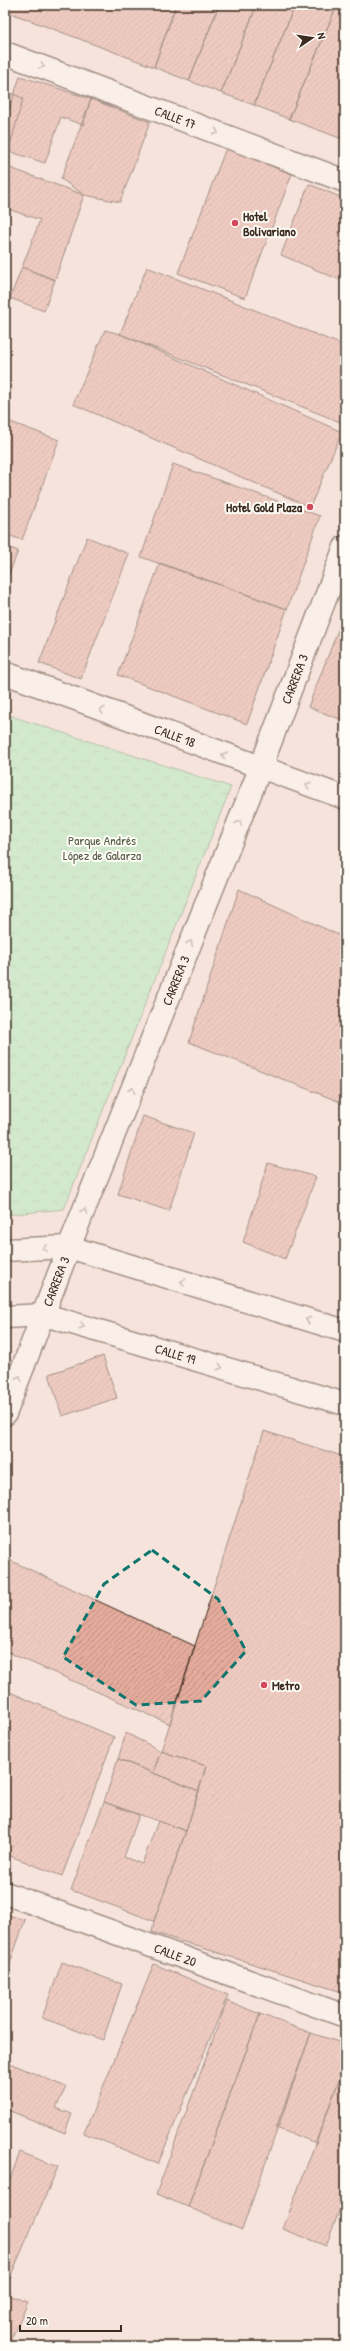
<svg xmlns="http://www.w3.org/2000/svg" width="350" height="2351" font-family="'Patrick Hand',sans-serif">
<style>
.park{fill:url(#park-crowns);stroke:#718c6c}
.building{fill:url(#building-hatch);stroke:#3b2a1e}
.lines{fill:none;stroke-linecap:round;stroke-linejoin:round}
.street-casing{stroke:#3b2a1e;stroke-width:25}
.primary-casing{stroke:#3b2a1e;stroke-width:25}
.street{stroke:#fdfcf7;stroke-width:22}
.primary{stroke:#fdfcf7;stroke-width:22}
.oneway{stroke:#9c938a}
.marked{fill:none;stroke:#0f766e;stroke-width:3;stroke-dasharray:8 5;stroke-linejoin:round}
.poi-dot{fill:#d1495b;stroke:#fdfcf7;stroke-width:1.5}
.labels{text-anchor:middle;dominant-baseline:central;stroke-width:4;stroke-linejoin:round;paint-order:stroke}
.street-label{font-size:13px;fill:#3b2a1e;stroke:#fdfcf7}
.poi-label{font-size:13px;font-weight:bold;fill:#3b2a1e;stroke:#fdfcf7;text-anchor:start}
.park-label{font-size:13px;fill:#565b45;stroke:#fdfcf7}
</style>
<defs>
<pattern id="park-crowns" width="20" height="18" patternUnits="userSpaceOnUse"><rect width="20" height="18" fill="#a7efbb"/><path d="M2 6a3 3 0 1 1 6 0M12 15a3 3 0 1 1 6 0" fill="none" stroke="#91cda0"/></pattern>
<pattern id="building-hatch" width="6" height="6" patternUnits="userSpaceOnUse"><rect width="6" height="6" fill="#e5ac9d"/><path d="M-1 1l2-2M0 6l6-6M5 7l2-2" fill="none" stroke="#bb8c7f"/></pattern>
</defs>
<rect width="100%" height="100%" fill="#f6e4dc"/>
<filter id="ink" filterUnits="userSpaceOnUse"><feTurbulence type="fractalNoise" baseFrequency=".025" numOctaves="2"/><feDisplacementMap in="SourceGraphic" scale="8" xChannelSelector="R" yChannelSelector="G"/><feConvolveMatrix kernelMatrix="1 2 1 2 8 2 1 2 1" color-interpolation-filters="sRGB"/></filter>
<g filter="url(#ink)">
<path class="park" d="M5 714 231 787 64 1209 5 1215Z"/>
<path class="building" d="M5 5H176L154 67 5 11Z
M176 5H219L189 81 154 67Z
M219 5H257L221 93 189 81Z
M257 5H295L254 105 221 93Z
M295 5H337L289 119 254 105Z
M337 5H345V140L289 119Z
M20 76 91 99 83 125 61 117 45 163 5 150V123Z
M5 91 23 98 7 157 5 155Z
M91 99 150 122 120 202 84 195 61 179Z
M226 148 292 174 245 298 178 273Z
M5 166 84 195 55 280 22 267 40 220 5 208Z
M309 184 345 199V282L281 255Z
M22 267 55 280 44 311 10 298Z
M147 267 345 346V424L120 334Z
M105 330 120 334 342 432 310 507 73 404Z
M5 420 59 440 22 540 5 534Z
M173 464 320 516 287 609 141 557Z
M87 537 129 554 81 679 39 663Z
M5 546 18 551 5 585Z
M160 563 287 609 247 724 118 675Z
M340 625 345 627V713L342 720 308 707Z
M239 889 345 938V1104L189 1042Z
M143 1116 194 1133 169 1211 118 1194Z
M268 1163 316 1177 285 1259 243 1242Z
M103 1356 117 1398 62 1416 49 1374Z
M264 1431 345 1457V1993L152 1932 154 1921 186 1831 206 1766 161 1751Z
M5 1558 195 1646 170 1724 5 1651Z
M5 1690 114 1737 62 1876 5 1854Z
M126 1733 161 1751 153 1773 118 1759Z
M161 1751 206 1766 199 1791 153 1773Z
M118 1759 199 1791 186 1831 104 1802Z
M104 1802 139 1815 124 1857 142 1864 158 1821 186 1831 154 1921 71 1890Z
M5 1914 25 1920 5 1978Z
M62 1962 122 1984 103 2040 42 2018Z
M154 1964 228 1995 158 2164 84 2133Z
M227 2001 260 2014 188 2207 156 2194Z
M260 2014 311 2033 242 2230 188 2207Z
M311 2033 345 2044V2064L316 2143 276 2128Z
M5 2061 66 2087 56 2108 72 2114 65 2133 5 2109Z
M345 2064V2195L326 2246 283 2229Z
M20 2152 58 2167 5 2289V2193Z
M5 2294 28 2302 8 2346H5Z"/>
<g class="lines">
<defs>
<g id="street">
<path id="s1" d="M5 53 345 181"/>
<path id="s2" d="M5 673 345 798"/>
<path id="s3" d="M5 1414 69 1247 260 769 345 547"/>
<path id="s4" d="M5 1893 345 2016"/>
</g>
<g id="primary">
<path d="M5 1250 69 1247 345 1331"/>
<path id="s5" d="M5 1317 45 1315 345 1404"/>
</g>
</defs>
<use href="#street" class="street-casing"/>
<use href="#primary" class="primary-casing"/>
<use href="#street" class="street"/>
<use href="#primary" class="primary"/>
</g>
<defs><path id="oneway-chevron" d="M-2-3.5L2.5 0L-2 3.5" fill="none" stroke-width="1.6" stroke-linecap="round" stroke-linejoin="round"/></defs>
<g class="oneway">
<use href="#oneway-chevron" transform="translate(42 66) rotate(21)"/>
<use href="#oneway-chevron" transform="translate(216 132) rotate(21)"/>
<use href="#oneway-chevron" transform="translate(102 710) rotate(-160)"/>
<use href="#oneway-chevron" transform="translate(224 755) rotate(-160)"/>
<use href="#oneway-chevron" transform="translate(308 785) rotate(-161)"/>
<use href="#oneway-chevron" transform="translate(239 823) rotate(-68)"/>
<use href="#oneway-chevron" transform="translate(190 943) rotate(-68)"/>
<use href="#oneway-chevron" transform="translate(132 1090) rotate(-68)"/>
<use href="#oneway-chevron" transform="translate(84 1211) rotate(-68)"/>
<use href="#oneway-chevron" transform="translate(45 1248) rotate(177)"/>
<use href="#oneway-chevron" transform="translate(183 1282) rotate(-163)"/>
<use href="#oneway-chevron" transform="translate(308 1320) rotate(-163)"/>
<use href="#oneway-chevron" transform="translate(82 1326) rotate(17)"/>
<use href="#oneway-chevron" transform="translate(220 1367) rotate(17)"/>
<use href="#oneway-chevron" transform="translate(19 1378) rotate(-68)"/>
</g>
</g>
<path d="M0 0H350V2351H0ZM152 1550 218 1599 246 1651 201 1701 136 1705 63 1657 104 1584Z" fill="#f6e4dc" fill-opacity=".55" fill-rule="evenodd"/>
<path class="marked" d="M152 1550 218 1599 246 1651 201 1701 136 1705 63 1657 104 1584Z"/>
<g class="poi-dot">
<circle cx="235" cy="223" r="4"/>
<circle cx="310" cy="507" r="4"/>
<circle cx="264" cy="1685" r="4"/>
</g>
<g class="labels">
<g class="street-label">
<text stroke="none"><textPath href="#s1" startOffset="182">CALLE 17</textPath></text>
<text stroke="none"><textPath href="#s3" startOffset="790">CARRERA 3</textPath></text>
<text stroke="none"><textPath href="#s2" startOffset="181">CALLE 18</textPath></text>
<text stroke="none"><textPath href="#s3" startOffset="466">CARRERA 3</textPath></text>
<text stroke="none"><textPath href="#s3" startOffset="142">CARRERA 3</textPath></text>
<text stroke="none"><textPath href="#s5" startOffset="176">CALLE 19</textPath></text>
<text stroke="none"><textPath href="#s4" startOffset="181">CALLE 20</textPath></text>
</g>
<g class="poi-label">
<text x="243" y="216">Hotel<tspan x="243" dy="15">Bolivariano</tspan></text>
<text x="302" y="507" text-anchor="end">Hotel Gold Plaza</text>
<text x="272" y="1685">Metro</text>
</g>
<g class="park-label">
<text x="102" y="840">Parque Andrés<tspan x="102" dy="15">López de Galarza</tspan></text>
</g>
</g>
<rect width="350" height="2351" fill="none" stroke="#fdfcf7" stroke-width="20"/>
<rect x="10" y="10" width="330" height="2331" fill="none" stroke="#3b2a1e" stroke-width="1.5" filter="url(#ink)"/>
<g transform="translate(312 38) rotate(77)" stroke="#fdfcf7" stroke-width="3" paint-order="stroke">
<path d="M0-3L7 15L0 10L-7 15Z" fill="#3b2a1e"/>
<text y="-6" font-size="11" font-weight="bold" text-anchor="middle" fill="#3b2a1e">N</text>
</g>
<path d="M20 2325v6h101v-6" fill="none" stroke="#3b2a1e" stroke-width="2"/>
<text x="26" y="2325" font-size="12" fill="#3b2a1e" stroke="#fdfcf7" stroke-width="3" paint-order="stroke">20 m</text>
</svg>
